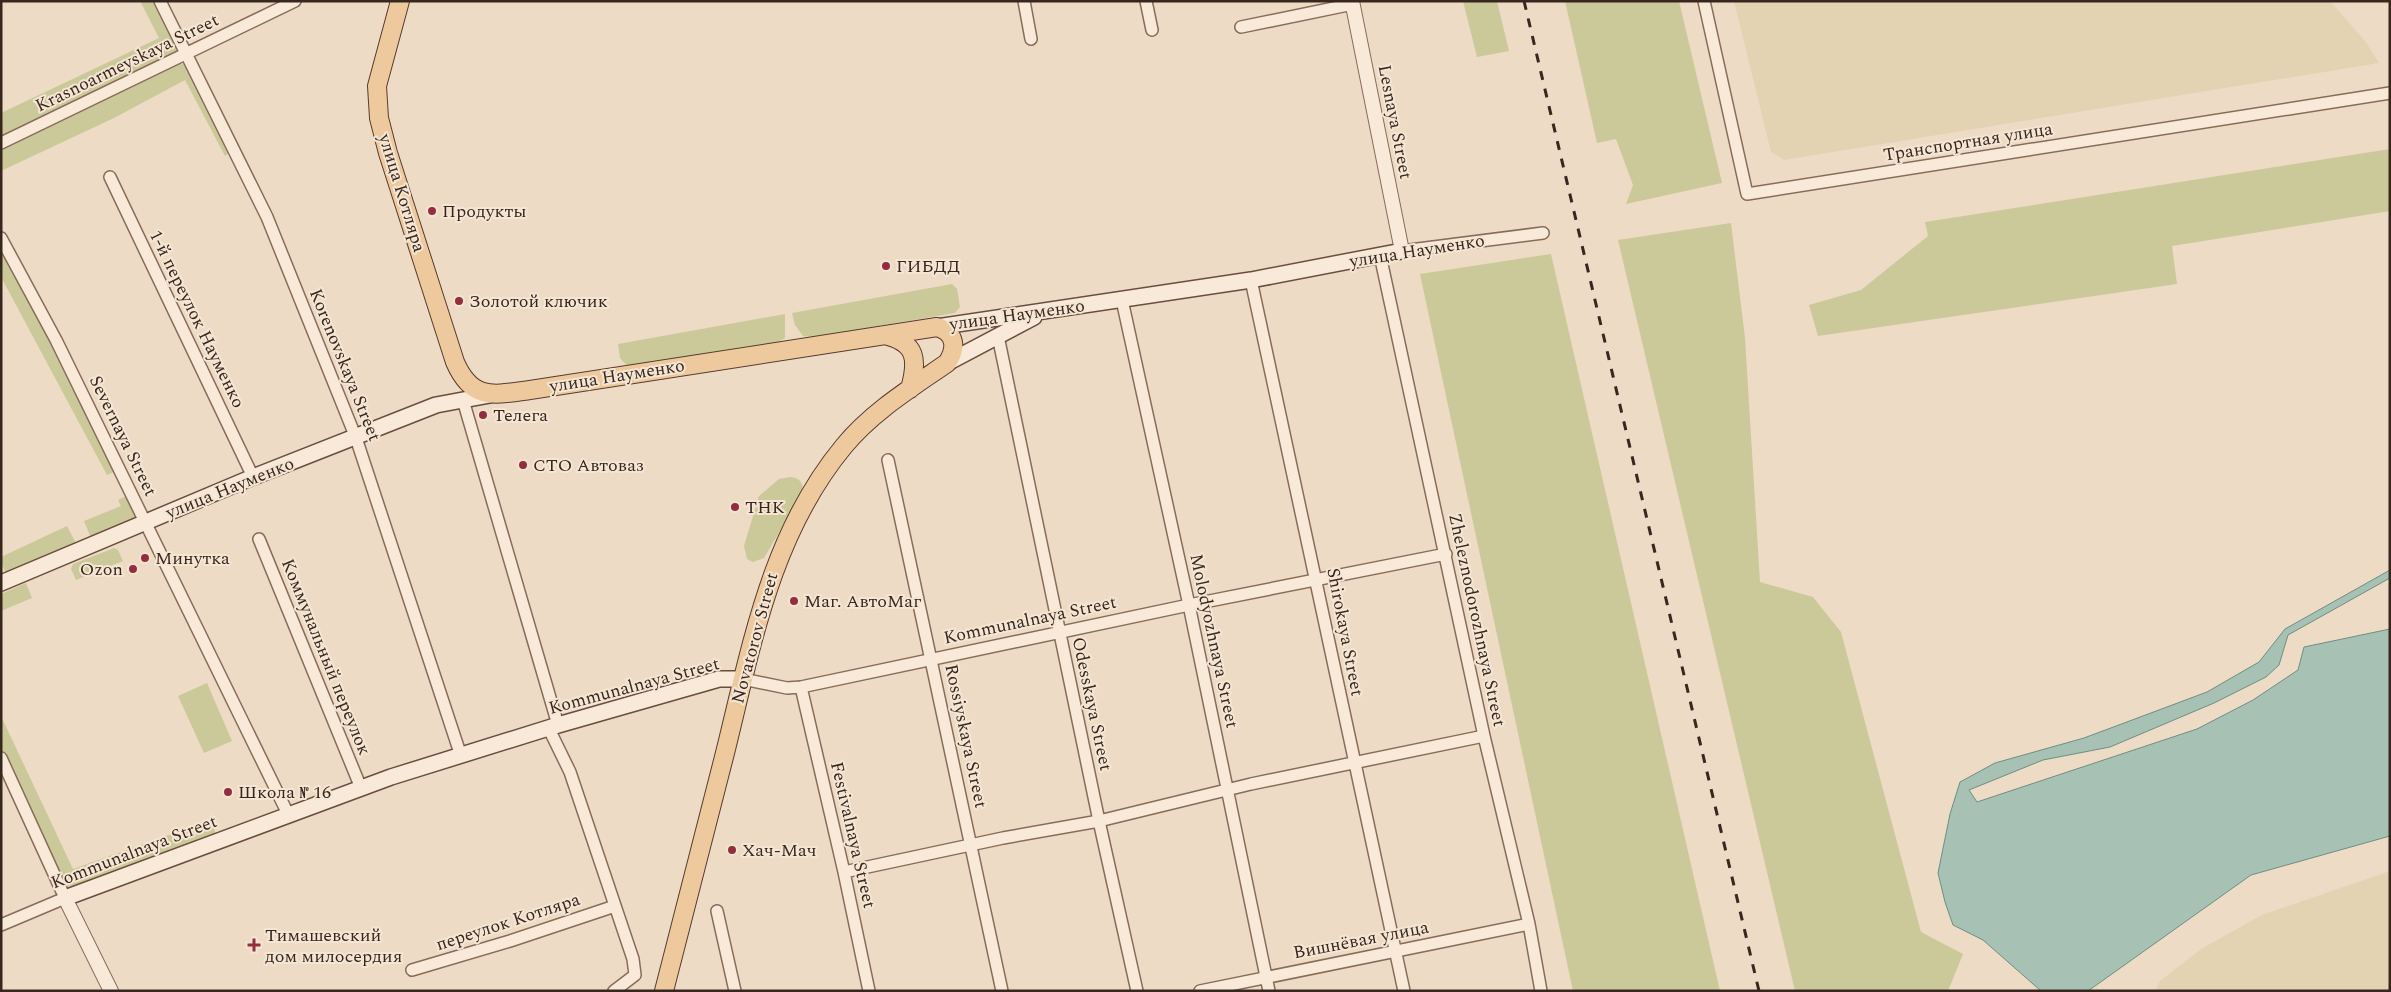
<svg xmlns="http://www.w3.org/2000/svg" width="2391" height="992" font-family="Spectral,serif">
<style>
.farmland{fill:#e3d3b3}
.green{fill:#cbc999}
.water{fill:#a7c1b5;stroke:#6d8f81}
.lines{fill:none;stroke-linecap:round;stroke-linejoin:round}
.minor-casing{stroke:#886c5b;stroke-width:14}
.tertiary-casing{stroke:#886c5b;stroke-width:16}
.secondary-casing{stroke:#6a4d3f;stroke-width:18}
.primary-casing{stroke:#563b2f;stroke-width:20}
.minor{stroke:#f8e9d8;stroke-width:11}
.tertiary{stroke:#f8e9d8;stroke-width:14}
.secondary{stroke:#f8e9d8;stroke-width:15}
.primary{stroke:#efc99e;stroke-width:18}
.rail{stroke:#38271f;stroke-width:3;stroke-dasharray:9 9;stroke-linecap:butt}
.poi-dot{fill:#962d3e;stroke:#f5e6d4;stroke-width:2}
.labels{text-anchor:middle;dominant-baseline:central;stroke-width:4;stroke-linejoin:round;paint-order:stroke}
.street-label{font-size:18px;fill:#38271f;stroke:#f5e6d4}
.poi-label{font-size:18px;fill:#38271f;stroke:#f5e6d4;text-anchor:start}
</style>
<rect width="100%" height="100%" fill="#eddbc5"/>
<path class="farmland" d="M1734 1H2330L2366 42 2379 63 1784 160 1771 152Z
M2390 871V991H2155L2160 981 2201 949 2262 915Z"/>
<path class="green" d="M140 1H155L179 51 1 139V113L159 38Z
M1463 1H1497L1509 51 1477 57Z
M1565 1H1679L1722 183 1626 204 1633 185 1616 139 1597 143Z
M179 63 186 65 230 152 225 156 185 80 114 118 1 171V148Z
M2390 149V211L2172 246 2177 284 1818 336 1809 305 1861 290 1928 236 1925 222Z
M1731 223 1745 338 1760 582 1813 597 1841 632 1921 932 1963 954 1948 991H1795L1618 240Z
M1 250 118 470 107 475 1 277Z
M1551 254 1720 991H1573L1420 274Z
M952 284 957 289 960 307 955 313 814 337 803 336 795 325 792 313Z
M785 314V338L774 344 627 366 620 358 618 344Z
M790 477C800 478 801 481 804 490L764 558 753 562 747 559 744 546 759 496 779 479Z
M130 494 139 519 91 538 84 521 121 506 118 500Z
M67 526 77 545 9 579 1 563V557Z
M114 548 118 550 123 561 76 580 71 569 73 564Z
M26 583 32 598 1 611V594Z
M207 683 232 741 204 753 178 696Z
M1 716 73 869 211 820 216 835 76 887 67 886 63 882 1 748Z"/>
<path class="water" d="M2390 570V578L2288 635 2279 665 2266 677 2214 703 2110 747 2043 760 1969 790 1977 802 2197 729 2253 700 2298 670 2304 647 2390 629V836L2251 875 2088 991H2041L1983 940 1953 925 1945 902 1938 873 1950 814 1960 782 1995 763 2084 738 2207 692 2259 662 2285 629Z"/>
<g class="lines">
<defs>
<path id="minor" d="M160 1 267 217 356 438 461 756
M1024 1 1031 39
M1146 1 1152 30
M1704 1 1747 194 2390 93
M1241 27 1353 4
M1 143 295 1
M110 177 253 477
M1 238 56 340 288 814
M1402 251 1543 233
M1380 255 1484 736 1529 924 1541 991
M1251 280 1404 991
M1122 300 1189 605 1269 991
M998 336 1099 821 1137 991
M463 400 558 725
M888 460 1002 991
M259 539 361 788
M743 679 787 688 801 687 1189 605 1446 554
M801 687 844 872 869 991
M549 729 570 772 633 959 635 975 614 991
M1 758 65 898 1 925
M844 872 1003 838 1099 821 1251 784 1484 736
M717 911 735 991
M412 970 510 941 615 906
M1200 991 1529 924"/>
<path id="tertiary" d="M1352 1 1402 251
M65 898 111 991"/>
<path id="secondary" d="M937 327 1251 280 1402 251
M947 363 1034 317
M1 583 253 477 436 405 490 395
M65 898 391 777 558 725 719 679H743"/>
<path id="primary" d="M400 1 377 86 379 118 388 153 455 362C472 401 493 395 530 390L937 327C956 333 957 348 947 363 911 388 872 412 844 446 771 534 752 644 725 753 705 832 684 911 664 991
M885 335C917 343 918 360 910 389"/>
</defs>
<use href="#minor" class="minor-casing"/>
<use href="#tertiary" class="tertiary-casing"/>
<use href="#secondary" class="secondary-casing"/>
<use href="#primary" class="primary-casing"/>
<use href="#minor" class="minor"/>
<use href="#tertiary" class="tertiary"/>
<use href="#secondary" class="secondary"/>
<use href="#primary" class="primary"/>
<path class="rail" d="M1524 1 1759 991"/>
</g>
<g class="poi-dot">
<circle cx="432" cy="211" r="5"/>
<circle cx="886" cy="266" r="5"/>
<circle cx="459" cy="301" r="5"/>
<circle cx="483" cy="415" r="5"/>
<circle cx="523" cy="465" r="5"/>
<circle cx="735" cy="507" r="5"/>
<circle cx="145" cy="558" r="5"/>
<circle cx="133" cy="569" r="5"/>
<circle cx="794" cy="601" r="5"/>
<circle cx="228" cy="792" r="5"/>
<circle cx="732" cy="850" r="5"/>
<path d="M251.5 937.5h5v5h5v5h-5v5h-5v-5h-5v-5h5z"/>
</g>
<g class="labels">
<g class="street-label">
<text transform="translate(127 63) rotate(-26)">Krasnoarmeyskaya Street</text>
<text transform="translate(1395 122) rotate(79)">Lesnaya Street</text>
<text transform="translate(1968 142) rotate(-9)">Транспортная улица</text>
<text transform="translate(402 193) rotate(73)">улица Котляра</text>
<text transform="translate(1417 251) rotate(-9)">улица Науменко</text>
<text transform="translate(1017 315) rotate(-8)">улица Науменко</text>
<text transform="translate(197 319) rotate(64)">1-й переулок Науменко</text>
<text transform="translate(345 365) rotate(68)">Korenovskaya Street</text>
<text transform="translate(617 376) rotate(-9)">улица Науменко</text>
<text transform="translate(123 436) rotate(64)">Severnaya Street</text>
<text transform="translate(230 488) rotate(-22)">улица Науменко</text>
<text transform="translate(1030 620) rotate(-12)">Kommunalnaya Street</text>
<text transform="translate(1477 620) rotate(78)">Zheleznodorozhnaya Street</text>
<text transform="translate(1345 632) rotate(79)">Shirokaya Street</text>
<text transform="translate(755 638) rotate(-75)">Novatorov Street</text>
<text transform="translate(1214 641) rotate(78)">Molodyozhnaya Street</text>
<text transform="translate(326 657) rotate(68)">Коммунальный переулок</text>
<text transform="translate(634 686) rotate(-15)">Kommunalnaya Street</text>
<text transform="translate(1092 704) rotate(78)">Odesskaya Street</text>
<text transform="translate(966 736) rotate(78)">Rossiyskaya Street</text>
<text transform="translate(853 835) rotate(77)">Festivalnaya Street</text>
<text transform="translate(134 852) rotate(-21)">Kommunalnaya Street</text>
<text transform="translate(508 922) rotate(-18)">переулок Котляра</text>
<text transform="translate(1361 940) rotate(-11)">Вишнёвая улица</text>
</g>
<g class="poi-label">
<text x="442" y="211">Продукты</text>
<text x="896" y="266">ГИБДД</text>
<text x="469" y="301">Золотой ключик</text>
<text x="493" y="415">Телега</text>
<text x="533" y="465">СТО Автоваз</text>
<text x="745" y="507">ТНК</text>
<text x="155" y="558">Минутка</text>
<text x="123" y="569" text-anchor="end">Ozon</text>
<text x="804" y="601">Маг. АвтоМаг</text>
<text x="238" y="792">Школа № 16</text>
<text x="742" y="850">Хач-Мач</text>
<text x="265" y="935">Тимашевский<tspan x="265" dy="21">дом милосердия</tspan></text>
</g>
</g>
<rect width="2391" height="992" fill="none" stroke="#38271f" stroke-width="5"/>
</svg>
